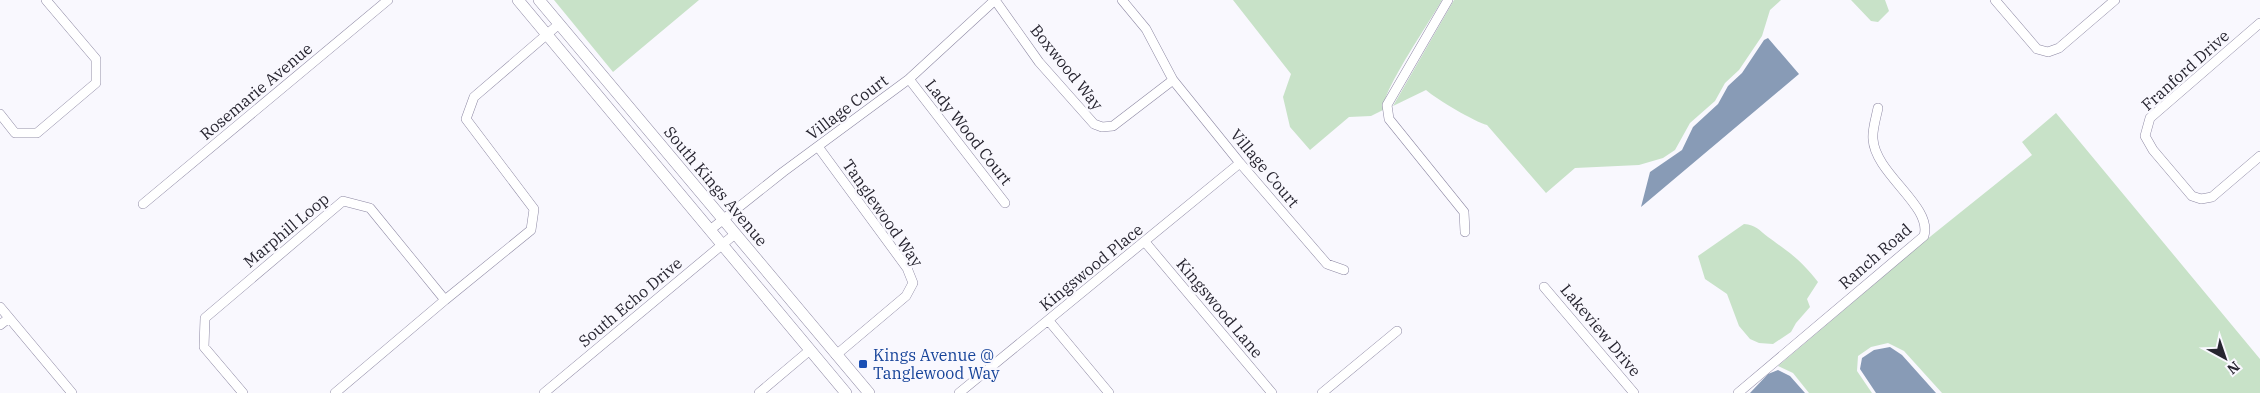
<svg xmlns="http://www.w3.org/2000/svg" width="2260" height="393" font-family="'IBM Plex Serif',serif">
<style>
.green{fill:#c8e2c8}
.water{fill:#889bb6}
.lines{fill:none;stroke-linecap:round;stroke-linejoin:round}
.street-casing{stroke:#8d88a3;stroke-width:10}
.secondary-casing{stroke:#8d88a3;stroke-width:12}
.street{stroke:#fff;stroke-width:9}
.secondary{stroke:#fff;stroke-width:11}
.transit-dot{fill:#1a4fb4;stroke:#f9f8fe;stroke-width:2}
.labels{text-anchor:middle;dominant-baseline:central;stroke-width:5;stroke-linejoin:round;paint-order:stroke}
.street-label{font-size:16px;fill:#272530;stroke:#f9f8fe}
.transit-label{font-size:16px;fill:#164399;stroke:#f9f8fe;text-anchor:start}
</style>
<rect width="100%" height="100%" fill="#f9f8fe"/>
<path class="green" d="M554 0H699L613 72Z
M1233 0H1442C1431 20 1381 92 1383 110L1371 116 1349 117 1310 150 1290 127 1283 97 1291 74Z
M1454 0H1781L1770 10 1762 36 1739 70 1725 83 1715 101 1690 123 1675 150 1663 158 1639 165 1575 168 1546 193 1487 125C1475 122 1436 99 1426 90L1393 106Z
M1851 0H1885L1889 11 1878 22 1871 21Z
M2056 113 2260 359V393H1942L1904 351 1888 343 1871 347 1858 356 1857 371 1872 393H1809L1793 373 1778 366 1931 236 2032 155 2022 142Z
M1744 224C1756 225 1759 230 1768 237 1790 253 1800 259 1818 282L1807 299 1810 307 1796 323 1791 332 1773 344 1759 343 1750 339 1739 326 1727 294 1705 279 1698 256Z"/>
<path class="water" d="M1768 38 1799 74 1641 207 1650 172 1682 150 1693 127 1718 104 1728 86 1742 73 1764 40Z
M1890 347 1902 355 1936 393H1876L1860 369 1862 358 1874 350Z
M1778 370 1790 376 1805 393H1750L1768 374Z"/>
<g class="lines">
<defs>
<path id="street" d="M995 0 1039 62 1094 124 1102 127 1113 126 1173 80
M1122 0 1146 29 1173 80 1240 163 1327 264 1344 270
M1448 0 1387 105 1389 119 1464 212 1465 232
M1995 0 2037 49 2048 52 2059 48 2115 0
M2260 23 2150 118 2145 136 2153 150 2192 196 2201 199 2212 197 2260 156
M909 79 1005 203
M0 114 15 133H37L96 83V59L46 0
M819 148 907 268 913 283 906 296 836 355
M143 204 388 0
M710 230 783 172 909 79 995 0
M1145 242 1272 393
M1544 287 1634 393
M445 300 531 230 534 209 466 119 474 97 559 24
M0 307 72 393
M1049 321 1109 393
M0 325 9 318
M243 393 204 347 205 318 343 201 370 208 445 300 335 393
M544 393 735 234
M759 393 810 350
M959 393 1240 163
M1322 393 1397 331
M1738 393 1924 236C1933 206 1875 174 1873 139 1872 130 1876 118 1878 108"/>
<path id="secondary" d="M518 0 846 393
M539 0 869 393"/>
</defs>
<use href="#street" class="street-casing"/>
<use href="#secondary" class="secondary-casing"/>
<use href="#street" class="street"/>
<use href="#secondary" class="secondary"/>
</g>
<rect class="transit-dot" x="858" y="359" width="10" height="10" rx="2.5"/>
<g class="labels">
<g class="street-label">
<text transform="translate(1067 67) rotate(51)">Boxwood Way</text>
<text transform="translate(2185 70) rotate(-42)">Franford Drive</text>
<text transform="translate(256 91) rotate(-40)">Rosemarie Avenue</text>
<text transform="translate(847 107) rotate(-37)">Village Court</text>
<text transform="translate(969 132) rotate(52)">Lady Wood Court</text>
<text transform="translate(1265 168) rotate(50)">Village Court</text>
<text transform="translate(716 186) rotate(50)">South Kings Avenue</text>
<text transform="translate(883 213) rotate(55)">Tanglewood Way</text>
<text transform="translate(286 230) rotate(-40)">Marphill Loop</text>
<text transform="translate(1875 256) rotate(-41)">Ranch Road</text>
<text transform="translate(1091 267) rotate(-39)">Kingswood Place</text>
<text transform="translate(630 302) rotate(-40)">South Echo Drive</text>
<text transform="translate(1220 308) rotate(50)">Kingswood Lane</text>
<text transform="translate(1601 330) rotate(50)">Lakeview Drive</text>
</g>
<g class="transit-label">
<text x="873" y="355">Kings Avenue @<tspan x="873" dy="18">Tanglewood Way</tspan></text>
</g>
</g>
<g transform="translate(2225 358) rotate(140)" stroke="#f9f8fe" stroke-width="4" paint-order="stroke">
<path d="M0-4L9 19L0 12L-9 19Z" fill="#272530"/>
<text y="-8" font-size="14" font-weight="bold" text-anchor="middle" fill="#272530">N</text>
</g>
</svg>
